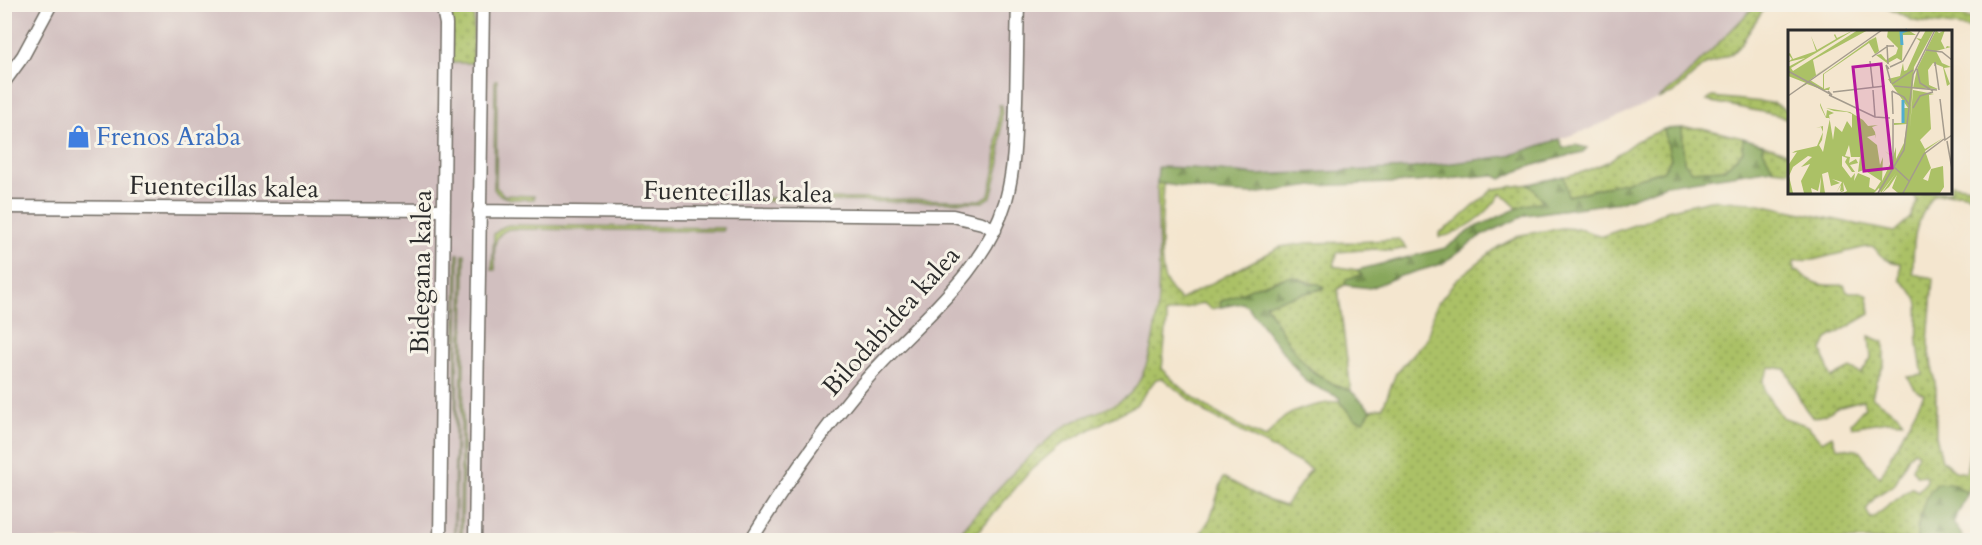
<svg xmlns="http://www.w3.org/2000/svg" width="1982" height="545" font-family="Cardo,serif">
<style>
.industrial{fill:#d1bfbf}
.grass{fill:url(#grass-dots);stroke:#6b7648;stroke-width:1.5;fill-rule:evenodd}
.forest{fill:url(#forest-firs);stroke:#5a6943;stroke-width:1.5}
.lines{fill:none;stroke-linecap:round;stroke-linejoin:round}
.minor-casing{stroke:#716c64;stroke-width:15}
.minor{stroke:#fff;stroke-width:12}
.labels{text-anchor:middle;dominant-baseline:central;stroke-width:6;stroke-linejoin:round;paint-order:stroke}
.shop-label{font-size:26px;fill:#366cbe;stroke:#f7f3e8;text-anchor:start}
.street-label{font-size:26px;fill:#2b2b2b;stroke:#f7f3e8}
.inset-river{fill:none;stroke:#52aed0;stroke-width:3}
.inset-road{fill:none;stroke:#a49b8d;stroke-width:1.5}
.view{fill:#b5179e;fill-opacity:0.15;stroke:#b5179e;stroke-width:3}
.inset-edge{fill:none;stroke:#2b2b2b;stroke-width:3}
</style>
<defs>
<pattern id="grass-dots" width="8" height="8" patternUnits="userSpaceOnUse" patternTransform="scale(1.5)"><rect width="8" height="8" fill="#abc166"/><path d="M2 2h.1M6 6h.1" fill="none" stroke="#8b9d54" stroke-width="1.8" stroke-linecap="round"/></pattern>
<pattern id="forest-firs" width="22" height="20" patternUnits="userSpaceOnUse" patternTransform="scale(1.5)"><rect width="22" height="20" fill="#88a75b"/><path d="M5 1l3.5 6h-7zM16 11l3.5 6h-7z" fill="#6f884b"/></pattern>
</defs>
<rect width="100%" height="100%" fill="#f7f3e8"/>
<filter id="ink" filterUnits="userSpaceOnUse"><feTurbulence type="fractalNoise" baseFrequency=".0167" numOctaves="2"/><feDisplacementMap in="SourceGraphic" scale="12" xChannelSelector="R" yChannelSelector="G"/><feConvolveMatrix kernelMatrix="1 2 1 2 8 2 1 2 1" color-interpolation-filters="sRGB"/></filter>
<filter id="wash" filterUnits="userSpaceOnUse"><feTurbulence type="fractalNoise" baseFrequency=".008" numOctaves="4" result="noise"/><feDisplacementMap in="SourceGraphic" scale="24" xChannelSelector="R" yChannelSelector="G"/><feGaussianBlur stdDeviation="1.35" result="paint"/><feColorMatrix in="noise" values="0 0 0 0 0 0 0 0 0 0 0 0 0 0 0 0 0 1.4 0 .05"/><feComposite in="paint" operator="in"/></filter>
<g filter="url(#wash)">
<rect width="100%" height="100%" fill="#f4e6cf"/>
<path class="industrial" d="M4 5H1756L1679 83 1658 99 1587 130 1508 156 1414 168 1257 175 1192 168 1158 167 1159 281 1152 342 1149 358 1142 376 1133 390 1123 399 1061 428 1024 461 975 515 954 540H5Z"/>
<path class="grass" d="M451 5H474L473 63H452Z
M1756 5H1766L1741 44 1731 54 1703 66 1674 93 1658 99 1679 83Z
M1881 5H1928L1946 12 1977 20V29L1914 21Z
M495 80H497L496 187 504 195 534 196V199C520 199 503 202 494 189Z
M1712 97 1773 103 1790 112V121L1777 115 1707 101Z
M999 105H1002L1000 162 991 197 983 202 737 201V198L981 200 989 195 996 165Z
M1682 128H1702L1743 138V151L1725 169 1691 171 1684 163Z
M1664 129 1671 159 1663 171C1631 181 1600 188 1567 196L1564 176 1583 172 1607 162 1636 141Z
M1763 144 1790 154V171L1773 169 1762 150Z
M1157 183H1164C1163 210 1158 252 1164 277 1167 286 1174 294 1180 300L1280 247 1306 243 1355 242 1399 239 1406 248 1392 251 1375 249 1338 252 1333 266 1357 270 1362 275 1346 279 1345 285 1338 289 1351 391C1302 375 1290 345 1265 303L1323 289 1319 284C1309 284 1301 277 1292 277 1278 276 1235 296 1220 302L1221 307 1211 309 1203 303 1165 314 1167 321 1162 369C1190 399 1228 422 1266 438 1270 433 1274 427 1279 422 1293 408 1320 404 1339 401L1364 421 1371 410 1383 407 1396 373 1427 339 1435 307 1457 279 1498 247 1520 235 1562 228 1579 229 1602 236 1646 221 1667 210 1710 200 1755 203 1894 232 1910 218 1917 202 1914 195 1879 192H1950L1951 184 1977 188V197L1960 193 1934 195C1913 224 1913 239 1913 274L1933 278 1928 343 1936 388V436L1942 460 1955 471 1966 473 1978 408 1977 462 1968 493 1955 485 1917 528V540H1196L1210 519 1223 478H1225L1264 499 1285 506 1311 469 1206 413 1162 378 1156 379 1136 405 1059 446 1031 470 971 540H954C981 507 1009 474 1041 446 1048 440 1054 433 1062 428 1083 414 1119 409 1134 389 1167 344 1158 238 1157 183ZM1866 247H1874C1881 257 1888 263 1901 263L1900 280C1928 302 1915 313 1918 343 1919 354 1921 365 1923 375L1907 377 1917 391 1924 394 1880 477 1867 463 1861 451 1836 447 1832 436 1822 442 1808 426 1782 417 1765 393 1763 380 1770 367 1785 369C1794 383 1802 410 1814 418L1827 414 1837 407 1863 400 1865 407 1851 423 1852 427 1887 421 1903 422 1900 416 1872 397 1876 381 1884 365V342L1869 336 1871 358 1861 374 1850 368 1831 378 1822 350 1827 339 1870 314 1868 296 1861 292H1847L1844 285C1825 286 1812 286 1799 271L1794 272V261L1813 260ZM1914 451 1918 454 1912 469 1917 476 1925 475 1927 481 1918 491 1912 488 1871 519 1866 510 1876 496 1895 484 1909 456Z
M1529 184 1543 201 1517 208 1501 193C1490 213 1461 235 1439 237V233L1456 222 1493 189Z
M508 225 723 228V231L509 229C490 235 495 254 495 270H492L494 234 503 227Z
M457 254H459L455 540H454Z
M463 254H465L462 540H460Z"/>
<path class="forest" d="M1682 128 1684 162 1691 171 1725 169 1743 151V138L1763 144V150L1773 169 1666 185 1620 202 1526 215 1479 237 1442 264 1397 277 1370 288 1345 285 1346 279 1361 275 1357 270 1445 248 1474 228 1525 205 1543 201 1529 184 1564 176 1568 196C1600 188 1631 181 1663 171L1671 159 1664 129Z
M1560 139 1563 148 1575 145 1587 148 1583 152C1555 159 1527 165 1501 179L1493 175 1416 182 1314 186 1253 194 1217 192 1157 183 1158 167 1192 168 1257 175 1413 168 1508 156Z
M1292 276 1310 284H1319L1324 288 1265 304 1292 348 1311 371 1337 386 1351 391 1371 410 1364 421 1355 419 1339 401 1340 398 1306 382 1248 307 1242 303 1221 307 1220 302 1254 287Z
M1938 483 1955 485 1968 493 1953 523 1962 535 1961 540H1917C1917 522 1923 496 1938 483Z"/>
</g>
<g filter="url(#ink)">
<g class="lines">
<defs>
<path id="minor" d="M4 82 23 56 51 4
M4 207 444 210
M479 211 953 216 982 223 995 230
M440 540 446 24 442 4
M475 540 483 4
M751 540C785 485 822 431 865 381 915 323 983 277 1006 200 1015 167 1015 134 1016 100 1017 68 1017 36 1018 4"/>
</defs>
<use href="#minor" class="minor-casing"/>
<use href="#minor" class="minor"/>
</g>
</g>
<defs>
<symbol id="shop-bare" viewBox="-9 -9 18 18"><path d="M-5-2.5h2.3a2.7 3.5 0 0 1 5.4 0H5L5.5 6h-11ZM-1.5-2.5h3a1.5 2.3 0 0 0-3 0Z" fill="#3f7fe0" stroke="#f7f3e8" stroke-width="2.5" paint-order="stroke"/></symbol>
</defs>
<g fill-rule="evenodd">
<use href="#shop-bare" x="62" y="120" width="33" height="33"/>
</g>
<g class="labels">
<g class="shop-label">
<text x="96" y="136">Frenos Araba</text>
</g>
<g class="street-label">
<text transform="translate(224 187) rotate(1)">Fuentecillas kalea</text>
<text transform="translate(738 192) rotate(1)">Fuentecillas kalea</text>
<text transform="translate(421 272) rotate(-89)">Bidegana kalea</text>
<text transform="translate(891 321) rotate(-48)">Bilodabidea kalea</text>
</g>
</g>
<g transform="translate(1788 30)">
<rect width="164" height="164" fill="#f4e6cf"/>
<path d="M66 0 3 38 5 41 70 0H80L25 30 28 45 42 35 18 53 0 46V37L17 28 0 32 4 29 0 24 14 17 2 23 5 29 28 21 23 6 29 20 48 9 46 5 47 4 49 8ZM100 0H120L128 5H115L114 31 109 28 100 33 103 36 88 25 93 24 98 30 108 24 110 18 99 7ZM138 0H146L126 37 122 98 125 60 146 64 141 65 143 99 132 110 137 119 155 108 137 121 143 138 135 149 140 151 143 139 155 136 156 157 152 163H110L104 158 109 145 101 157 94 163 108 143 93 163 91 158 86 163H55L59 161 55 152 56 161 51 163 55 160 52 161 53 155 48 163 54 152 44 149 52 153 43 156 40 142 34 144 37 163H32L33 147 30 161 23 158 24 163H16L13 151 22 134 13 137 24 127 20 126 5 137 1 146 5 163H0L1 134 9 122 4 123 7 121 29 116 35 102 33 97 28 98 35 96V102L34 110 31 115 35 122 42 88H38L33 78 32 75V73L38 87 39 80 46 83 41 85 45 110 47 96 54 102 59 91 64 98V84L59 82 46 81 38 78 62 82 75 90 80 96 90 95 84 97 87 102 88 109 87 105 79 107 89 115 92 135 95 127 94 151 105 128 97 121 105 127 108 117V129L116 113 119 94 106 95V83V93H115V78H120L100 49 112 46 115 33 116 41 119 40 132 11 128 8 133 9ZM61 115 63 127H72L70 142 76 140 93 151 87 160 81 157 82 148 70 143 66 151 67 143 63 148 54 136V126L59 128 57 132 64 142H67L62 135 70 133 68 129 61 133 62 127 57 126ZM148 0 151 3 157 0 153 11 157 19 159 16 163 17 148 21 154 33 163 37 156 38 162 54 159 56 155 37 145 33 140 40 141 55 150 59 125 58 129 39ZM92 3 79 12 88 7 91 21 87 24 81 13 36 44V59L42 57 41 60H35L19 54 10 59 22 50 35 58V44Z" fill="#abc166" fill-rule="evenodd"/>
<path class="inset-river" d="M114 15 113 2 119 0M115 70V93"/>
<path class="inset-road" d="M99 15 100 34M138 20 154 22 164 30M84 27 100 16H106M82 31 85 58M147 36V32L151 60M102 37 115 31 132 0M101 39 98 35 103 53M129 39 132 53 145 61M0 41 44 65 40 61M104 54 125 40M106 56 149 60M85 60 87 87M104 61 105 84M104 61 116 67 122 76M45 62 97 56M41 65 87 87 102 88M0 66 94 0M152 69 157 110 164 105M125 78 132 66 145 62M105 89V136L121 151M159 111 164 139M90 163 116 120 125 45 147 0M115 163 136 124 156 109"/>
<path class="view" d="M93 34 104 138 76 141 65 37Z"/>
<rect width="164" height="164" class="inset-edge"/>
</g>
<rect width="1982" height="545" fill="none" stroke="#f7f3e8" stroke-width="24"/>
</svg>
